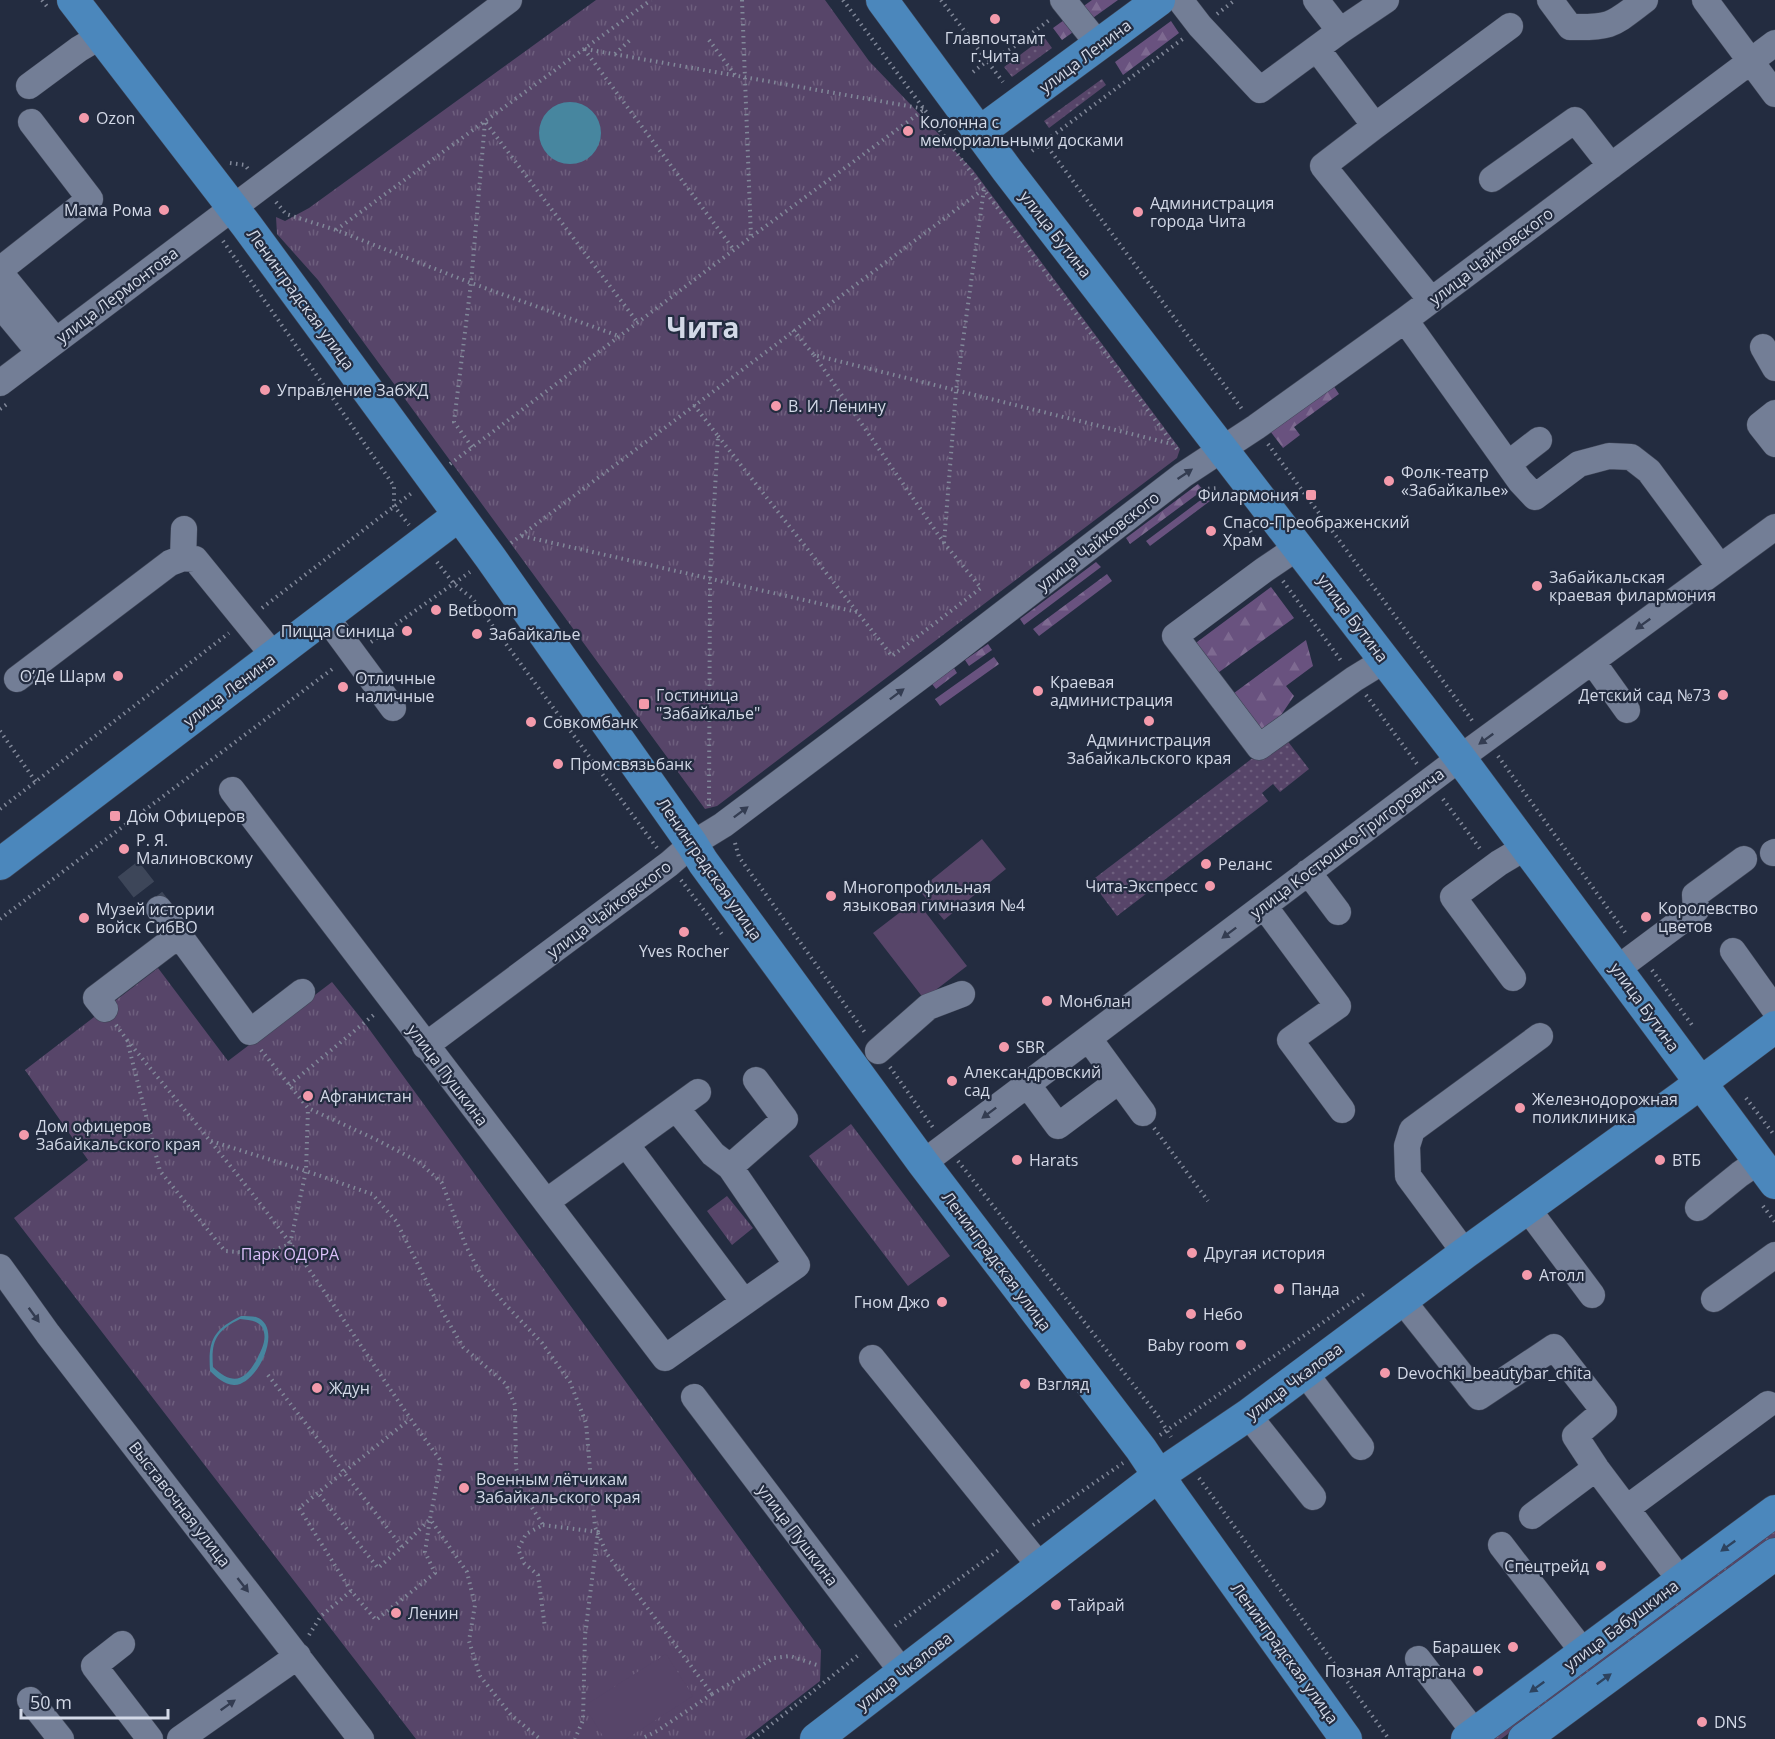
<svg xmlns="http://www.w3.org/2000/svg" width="1775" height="1739" font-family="'Open Sans',sans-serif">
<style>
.grass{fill:url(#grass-dots)}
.forest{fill:url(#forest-firs)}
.park{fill:url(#park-tufts)}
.garden{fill:#574569}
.water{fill:#47869f;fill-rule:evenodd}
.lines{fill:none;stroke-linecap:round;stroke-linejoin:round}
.minor-tunnel{stroke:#3d4659;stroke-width:26;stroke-dasharray:26 13;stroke-linecap:butt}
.minor-casing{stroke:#404758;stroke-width:27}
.major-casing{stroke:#404758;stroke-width:33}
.path{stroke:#818899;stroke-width:4;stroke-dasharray:1.5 4.5;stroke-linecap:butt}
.minor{stroke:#737e96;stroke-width:26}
.major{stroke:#4b87bc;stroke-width:32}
.oneway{fill:#333c51}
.oneway2{fill:#2d435f}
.poi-dot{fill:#f39aab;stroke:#232c40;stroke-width:2}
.labels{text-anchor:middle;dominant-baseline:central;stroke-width:4.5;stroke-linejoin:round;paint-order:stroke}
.poi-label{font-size:16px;fill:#d3d9e7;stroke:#232c40;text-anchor:start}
.street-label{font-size:16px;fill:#d3d9e7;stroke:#232c40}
.park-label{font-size:16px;fill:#dabff8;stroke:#232c40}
.town-label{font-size:28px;font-weight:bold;fill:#d3d9e7;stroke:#232c40}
</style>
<defs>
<pattern id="grass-dots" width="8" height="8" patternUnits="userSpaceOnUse" patternTransform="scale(1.5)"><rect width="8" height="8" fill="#574569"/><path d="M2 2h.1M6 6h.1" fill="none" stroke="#6e5f7e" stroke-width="1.8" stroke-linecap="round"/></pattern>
<pattern id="forest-firs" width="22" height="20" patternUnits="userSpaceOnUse" patternTransform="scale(1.5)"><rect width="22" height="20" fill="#69527f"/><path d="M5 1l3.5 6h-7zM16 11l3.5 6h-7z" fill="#7e6a91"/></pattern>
<pattern id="park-tufts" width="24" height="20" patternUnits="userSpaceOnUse" patternTransform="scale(1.5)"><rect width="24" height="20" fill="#574569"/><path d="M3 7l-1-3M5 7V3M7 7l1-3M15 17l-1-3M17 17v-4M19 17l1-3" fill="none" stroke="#6e5f7e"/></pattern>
</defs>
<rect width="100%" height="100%" fill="#232c40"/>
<path class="grass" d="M1044 37 1052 48 1012 77 1004 67Z
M1102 79 1106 85 1049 128 1044 121Z
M1283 735 1309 769 1280 792 1273 784 1262 793 1268 801 1117 916 1091 881Z
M1775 1527V1538L1501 1739H1485Z"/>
<path class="forest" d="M1092 0H1118L1062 40 1053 28Z
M1171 21 1179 33 1123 75 1115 62Z
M1333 385 1339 394 1294 427 1300 435 1283 448 1270 431Z
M1198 484 1203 490 1130 544 1126 538Z
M1206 496 1210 501 1150 546 1146 541Z
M1096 562 1101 567 1024 625 1020 619Z
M1107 574 1112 581 1039 636 1033 629Z
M1271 587 1294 618 1215 675 1193 645Z
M1306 640 1313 666 1286 686 1294 696 1273 727 1260 737 1230 696Z
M988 644 992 650 969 666 965 660Z
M994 657 999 664 940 706 935 699Z
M954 668 957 673 936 689 932 684Z"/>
<path class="park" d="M596 0H825L869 61 973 170 1180 449 1177 458 717 806 705 809 318 280 277 234 276 217 285 221 309 208Z
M158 968 228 1061 332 982 364 1022 821 1650 820 1681 745 1739H416L14 1218 88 1160 25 1070Z
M851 1124 950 1256 908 1286 809 1156Z
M727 1196 753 1228 732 1245 707 1211Z"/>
<path class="garden" d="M982 839 1006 869 944 920 919 890Z
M916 900 967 966 924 999 873 933Z
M666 1654 693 1696 626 1739H605L584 1706Z"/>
<path class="water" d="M539 133a31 31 0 1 1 62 0a31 31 0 1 1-62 0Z
M241 1316C245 1316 252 1316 256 1317 285 1327 257 1386 234 1385 224 1384 217 1378 210 1371 208 1340 213 1330 241 1316ZM240 1319C248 1320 257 1320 262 1327 268 1338 262 1349 257 1359 245 1381 233 1386 213 1367 211 1341 216 1331 240 1319Z"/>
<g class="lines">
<path class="minor-tunnel" d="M128 869 159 909"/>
<defs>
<path id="minor" d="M1063 0 1099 45
M1180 0 1200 26 1260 90 1340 31 1316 0
M1550 0 1570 27C1612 28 1612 25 1645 0
M1705 0 1775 94
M1340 31 1386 0
M1317 49 1375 126 1323 166 1431 300
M29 86 79 49 101 36
M31 122 90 199 6 265 2 275 56 341
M1375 126 1510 26
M1492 179 1575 120 1611 166
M0 305 40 353
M1405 320 1520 481 1535 497 1579 464 1609 456 1631 457 1649 471 1720 567
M1763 347 1775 368
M0 383 509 0
M1775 413 1760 425 1775 444
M1508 464 1539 440
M1298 547 1264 570 1175 636 1259 747 1354 679 1385 660
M183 558 184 529
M326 617 393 708
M1592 661 1627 710
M17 679 170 563 183 558 195 559 274 656
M232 790 665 1358 797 1265 730 1167 785 1119 756 1080
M1773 853 1775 852
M1308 872 1338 912
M1264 906 1338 1006 1290 1040 1342 1110
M179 935 250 1032 302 992
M1733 951 1775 1010
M1617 969 1696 910 1695 895 1744 859
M1513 978 1453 897 1499 863 1526 847
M105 1009 96 998 179 935 159 909
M1089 1039 1143 1113
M425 1046 669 864 692 844 723 825 948 656 1183 475 1256 427 1405 320 1775 43
M878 1051 928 1007 962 994
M1027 1084 1058 1126 1109 1088
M676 1108 713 1154 730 1167
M626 1144 744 1302
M923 1163 1460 758 1775 527
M546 1202 698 1092
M1527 1208 1592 1295
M1698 1208 1740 1174 1759 1161
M1465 1253 1408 1176 1407 1146 1412 1130 1540 1036
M0 1267 48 1334 361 1739
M1714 1299 1775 1255
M1402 1300 1479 1397 1554 1347 1604 1411 1575 1436 1596 1468
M872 1358 1039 1565
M1305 1373 1361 1447
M694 1397 903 1673
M1248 1415 1313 1497
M1627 1508 1768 1404
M1532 1516 1596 1468 1681 1581
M1501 1545 1584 1653
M122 1644 94 1666 150 1739
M1418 1659 1475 1733
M30 1700 61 1739
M180 1739 298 1656"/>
<path id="major" d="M73 0 247 226 490 557 692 844 703 862 923 1163 1141 1449 1169 1491 1346 1739
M882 0 1007 170 1460 758 1775 1183
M980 132 1159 0
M0 864 459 515
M816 1739 1158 1476 1248 1415 1465 1253 1683 1096 1775 1027
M1467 1739 1775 1511
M1524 1739 1775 1554"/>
</defs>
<use href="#minor" class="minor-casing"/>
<use href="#major" class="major-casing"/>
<path class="path" d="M42 0 49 9
M742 0 751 237
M843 0 1179 452
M941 0 1003 82
M1217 14 1235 0
M709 40 735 75
M584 49 734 250
M585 49 925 109
M615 54 630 40
M973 72 987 61 1011 49 1052 18
M486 123 638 323
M1044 142 1242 409
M1032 151 1184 38
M230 163 245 165 248 169
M276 202 286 214 336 230 471 283 619 336
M336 230 651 0
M223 241 394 486V506L409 525
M793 330 814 355 1172 444
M694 405 718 436 710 579 709 806
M0 409 7 404
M718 436 892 656 981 588 944 543 814 355
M1268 444 1474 723
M472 447 454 422 471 283 485 122
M450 464 751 237 925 109
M1202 489 1220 488
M1247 526 1261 547
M522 536 857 612
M511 543 981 191
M944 543 956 391 984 189
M437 562 454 584 472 598 657 848
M1283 581 1342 662
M262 608 413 492
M371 642 470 572
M1366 695 1417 764
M0 731 36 782
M1498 756 1627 935
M1443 799 1481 850
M0 809 229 633
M735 843 739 857 866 1034
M681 880 724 937
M0 919 335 667
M1652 970 1692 1025
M116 1025 127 1040 160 1171 225 1251 264 1254 290 1244 306 1171 308 1108
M127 1040C182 1107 238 1173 290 1243 342 1314 388 1390 441 1461L430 1519 467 1572 475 1605 469 1641 480 1676 511 1715 540 1739
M261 1050 308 1108 377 1140 419 1162 442 1183 466 1246 481 1275 504 1303 542 1343 570 1382 586 1423 595 1527 607 1554 712 1694 657 1731 641 1739
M890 1067 934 1129
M289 1085 376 1013
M1746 1098 1775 1136
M1154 1128 1208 1201
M211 1141 306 1171 372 1194 396 1221 439 1306 463 1347 506 1384 515 1405 516 1468 524 1495 543 1525 526 1534 518 1549 524 1563 538 1575 545 1628
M958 1161 1158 1416 1171 1437
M1763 1206 1775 1222
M268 1375 402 1547 378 1568 318 1493
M1160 1435 1364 1294
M1199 1478 1389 1739
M543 1525 598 1532 585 1635 583 1720 575 1739
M1033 1525 1123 1463
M402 1547 430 1519 425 1552 435 1573 376 1620 351 1591 299 1508 410 1419
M895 1626 1000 1549
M309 1635 321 1616 351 1591
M712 1694 774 1658 790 1656 820 1666
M753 1739 861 1653"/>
<use href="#minor" class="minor"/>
<use href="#major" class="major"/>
</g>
<defs><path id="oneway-solid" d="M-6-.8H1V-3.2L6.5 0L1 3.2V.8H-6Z" transform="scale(1.5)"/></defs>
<g class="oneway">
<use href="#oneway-solid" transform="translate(1185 474) rotate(-34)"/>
<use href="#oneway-solid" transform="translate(1643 624) rotate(144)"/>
<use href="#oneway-solid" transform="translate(897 694) rotate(-37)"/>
<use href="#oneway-solid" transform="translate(1486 739) rotate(144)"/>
<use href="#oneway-solid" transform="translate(741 812) rotate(-37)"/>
<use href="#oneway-solid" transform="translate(1229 933) rotate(143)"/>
<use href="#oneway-solid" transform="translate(989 1113) rotate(143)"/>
<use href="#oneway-solid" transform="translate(34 1315) rotate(54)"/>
<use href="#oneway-solid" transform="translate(243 1585) rotate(52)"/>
<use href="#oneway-solid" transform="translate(228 1705) rotate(-35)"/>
</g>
<g class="oneway2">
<use href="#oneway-solid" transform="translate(1728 1546) rotate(144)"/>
<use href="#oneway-solid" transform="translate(1604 1679) rotate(-36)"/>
<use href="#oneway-solid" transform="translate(1537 1687) rotate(144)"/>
</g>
<g class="poi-dot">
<circle cx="995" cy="19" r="6"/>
<circle cx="84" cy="118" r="6"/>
<circle cx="908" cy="131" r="6"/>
<circle cx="164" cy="210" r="6"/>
<circle cx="1138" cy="212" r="6"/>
<circle cx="265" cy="390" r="6"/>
<circle cx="776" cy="406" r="6"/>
<circle cx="1389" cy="481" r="6"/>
<rect x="1305" y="489" width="12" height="12" rx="3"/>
<circle cx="1211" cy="531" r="6"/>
<circle cx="1537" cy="586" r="6"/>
<circle cx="436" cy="610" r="6"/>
<circle cx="407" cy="631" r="6"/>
<circle cx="477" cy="634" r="6"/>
<circle cx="118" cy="676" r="6"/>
<circle cx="343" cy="687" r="6"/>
<circle cx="1038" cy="691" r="6"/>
<circle cx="1723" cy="695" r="6"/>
<rect x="638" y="698" width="12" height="12" rx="3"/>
<circle cx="1149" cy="721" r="6"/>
<circle cx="531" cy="722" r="6"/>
<circle cx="558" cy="764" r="6"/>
<rect x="109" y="810" width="12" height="12" rx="3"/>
<circle cx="124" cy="849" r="6"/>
<circle cx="1206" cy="864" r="6"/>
<circle cx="1210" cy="886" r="6"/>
<circle cx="831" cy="896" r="6"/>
<circle cx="1646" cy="917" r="6"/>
<circle cx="84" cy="918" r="6"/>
<circle cx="684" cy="932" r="6"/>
<circle cx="1047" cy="1001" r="6"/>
<circle cx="1004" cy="1047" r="6"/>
<circle cx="952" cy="1081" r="6"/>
<circle cx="308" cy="1096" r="6"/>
<circle cx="1520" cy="1108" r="6"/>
<circle cx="24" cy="1135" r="6"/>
<circle cx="1017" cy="1160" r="6"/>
<circle cx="1660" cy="1160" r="6"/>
<circle cx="1192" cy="1253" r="6"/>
<circle cx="1527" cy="1275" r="6"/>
<circle cx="1279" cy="1289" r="6"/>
<circle cx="942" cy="1302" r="6"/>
<circle cx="1191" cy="1314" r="6"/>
<circle cx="1241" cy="1345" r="6"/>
<circle cx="1385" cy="1373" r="6"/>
<circle cx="1025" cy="1384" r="6"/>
<circle cx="317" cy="1388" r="6"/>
<circle cx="464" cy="1488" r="6"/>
<circle cx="1601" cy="1566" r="6"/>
<circle cx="1056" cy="1605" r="6"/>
<circle cx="396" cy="1613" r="6"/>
<circle cx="1513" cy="1647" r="6"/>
<circle cx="1478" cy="1671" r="6"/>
<circle cx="1702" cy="1722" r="6"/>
</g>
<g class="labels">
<g class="poi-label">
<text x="995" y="38" text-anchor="middle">Главпочтамт<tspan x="995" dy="18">г.Чита</tspan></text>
<text x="96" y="118">Ozon</text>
<text x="920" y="122">Колонна с<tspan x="920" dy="18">мемориальными досками</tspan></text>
<text x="1150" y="203">Администрация<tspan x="1150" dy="18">города Чита</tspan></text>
<text x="152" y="210" text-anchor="end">Мама Рома</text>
<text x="277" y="390">Управление ЗабЖД</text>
<text x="788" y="406">В. И. Ленину</text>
<text x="1401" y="472">Фолк-театр<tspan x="1401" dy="18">«Забайкалье»</tspan></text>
<text x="1299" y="495" text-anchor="end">Филармония</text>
<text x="1223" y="522">Спасо-Преображенский<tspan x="1223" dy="18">Храм</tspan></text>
<text x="1549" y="577">Забайкальская<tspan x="1549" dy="18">краевая филармония</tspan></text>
<text x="448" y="610">Betboom</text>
<text x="395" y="631" text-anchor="end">Пицца Синица</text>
<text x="489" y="634">Забайкалье</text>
<text x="106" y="676" text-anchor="end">О’Де Шарм</text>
<text x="355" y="678">Отличные<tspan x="355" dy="18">наличные</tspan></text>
<text x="1050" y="682">Краевая<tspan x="1050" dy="18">администрация</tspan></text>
<text x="656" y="695">Гостиница<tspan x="656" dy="18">"Забайкалье"</tspan></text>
<text x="1711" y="695" text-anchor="end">Детский сад №73</text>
<text x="543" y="722">Совкомбанк</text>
<text x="1149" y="740" text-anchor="middle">Администрация<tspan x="1149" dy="18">Забайкальского края</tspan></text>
<text x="570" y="764">Промсвязьбанк</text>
<text x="127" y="816">Дом Офицеров</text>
<text x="136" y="840">Р. Я.<tspan x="136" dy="18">Малиновскому</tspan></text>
<text x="1218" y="864">Реланс</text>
<text x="1198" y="886" text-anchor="end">Чита-Экспресс</text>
<text x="843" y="887">Многопрофильная<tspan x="843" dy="18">языковая гимназия №4</tspan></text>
<text x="1658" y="908">Королевство<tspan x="1658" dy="18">цветов</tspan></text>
<text x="96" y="909">Музей истории<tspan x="96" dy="18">войск СибВО</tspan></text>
<text x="684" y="951" text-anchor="middle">Yves Rocher</text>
<text x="1059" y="1001">Монблан</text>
<text x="1016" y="1047">SBR</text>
<text x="964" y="1072">Александровский<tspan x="964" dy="18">сад</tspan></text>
<text x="320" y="1096">Афганистан</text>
<text x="1532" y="1099">Железнодорожная<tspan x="1532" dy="18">поликлиника</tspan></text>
<text x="36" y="1126">Дом офицеров<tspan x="36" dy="18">Забайкальского края</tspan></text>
<text x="1029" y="1160">Harats</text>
<text x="1672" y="1160">ВТБ</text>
<text x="1204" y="1253">Другая история</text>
<text x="1539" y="1275">Атолл</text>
<text x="1291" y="1289">Панда</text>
<text x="930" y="1302" text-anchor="end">Гном Джо</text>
<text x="1203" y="1314">Небо</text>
<text x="1229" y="1345" text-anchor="end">Baby room</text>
<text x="1397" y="1373">Devochki_beautybar_chita</text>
<text x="1037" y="1384">Взгляд</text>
<text x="329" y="1388">Ждун</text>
<text x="476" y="1479">Военным лётчикам<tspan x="476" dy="18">Забайкальского края</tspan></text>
<text x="1589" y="1566" text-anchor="end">Спецтрейд</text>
<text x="1068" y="1605">Тайрай</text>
<text x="408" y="1613">Ленин</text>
<text x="1501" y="1647" text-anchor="end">Барашек</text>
<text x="1466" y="1671" text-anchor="end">Позная Алтаргана</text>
<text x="1714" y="1722">DNS</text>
</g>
<g class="street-label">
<text transform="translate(1085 56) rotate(-37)">улица Ленина</text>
<text transform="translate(1056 234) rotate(52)">улица Бутина</text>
<text transform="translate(1491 256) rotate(-37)">улица Чайковского</text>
<text transform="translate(117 295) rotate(-37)">улица Лермонтова</text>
<text transform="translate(301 299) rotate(54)">Ленинградская улица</text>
<text transform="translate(1098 541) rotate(-38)">улица Чайковского</text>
<text transform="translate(1353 618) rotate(53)">улица Бутина</text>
<text transform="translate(229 690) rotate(-37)">улица Ленина</text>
<text transform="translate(1347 843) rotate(-37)">улица Костюшко-Григоровича</text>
<text transform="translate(710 869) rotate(55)">Ленинградская улица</text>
<text transform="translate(609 909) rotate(-37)">улица Чайковского</text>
<text transform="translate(1645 1007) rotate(54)">улица Бутина</text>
<text transform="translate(448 1075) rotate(53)">улица Пушкина</text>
<text transform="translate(997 1261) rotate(53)">Ленинградская улица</text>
<text transform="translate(1294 1381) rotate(-37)">улица Чкалова</text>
<text transform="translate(180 1504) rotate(52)">Выставочная улица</text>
<text transform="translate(798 1535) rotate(53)">улица Пушкина</text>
<text transform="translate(1621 1625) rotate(-37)">улица Бабушкина</text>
<text transform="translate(1285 1653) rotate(54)">Ленинградская улица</text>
<text transform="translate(904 1671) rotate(-38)">улица Чкалова</text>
</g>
<g class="park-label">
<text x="290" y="1254">Парк ОДОРА</text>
</g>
<g class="town-label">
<text x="703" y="327">Чита</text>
</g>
</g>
<path d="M21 1709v9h147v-9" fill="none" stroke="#d3d9e7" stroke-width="3"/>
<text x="30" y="1709" font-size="18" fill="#d3d9e7" stroke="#232c40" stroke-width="4.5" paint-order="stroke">50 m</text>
</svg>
